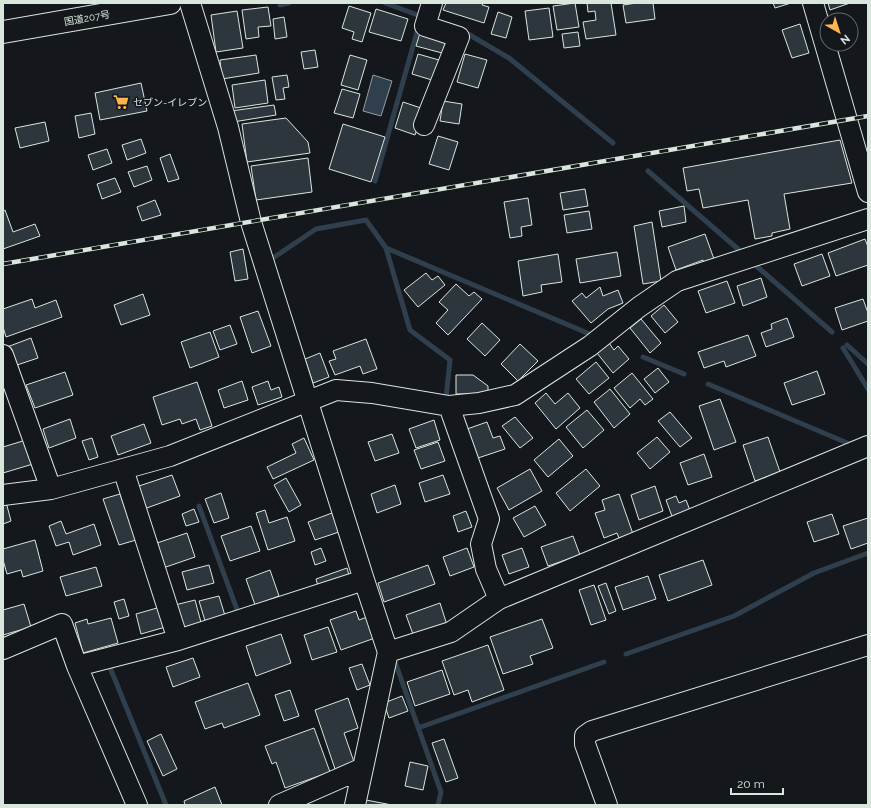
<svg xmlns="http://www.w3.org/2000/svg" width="871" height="808" font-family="Raleway,'Noto Sans JP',sans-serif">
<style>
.water{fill:#2f3f4d;stroke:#939e99}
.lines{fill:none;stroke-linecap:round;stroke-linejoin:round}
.stream{stroke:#2f3f4d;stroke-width:5}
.building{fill:#2c363c;stroke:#d8e6dc}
.minor-casing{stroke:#d8e6dc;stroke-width:22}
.highway-casing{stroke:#d8e6dc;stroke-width:24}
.minor{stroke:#14181c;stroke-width:20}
.highway{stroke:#14181c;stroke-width:22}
.rail-casing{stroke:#d8e6dc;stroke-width:4.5}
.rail{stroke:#14181c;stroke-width:3;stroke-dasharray:9;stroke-linecap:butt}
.labels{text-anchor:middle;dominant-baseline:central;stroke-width:3;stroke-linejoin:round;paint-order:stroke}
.street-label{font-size:10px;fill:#d8e6dc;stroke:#14181c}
.poi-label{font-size:10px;fill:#d8e6dc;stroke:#14181c;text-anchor:start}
</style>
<rect width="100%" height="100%" fill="#14181c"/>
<path class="water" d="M373 75 392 81 381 116 363 111Z"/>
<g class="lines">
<path class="stream" d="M385 3 423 17
M280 5 289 3
M463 31 509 58 613 143
M648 171 738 249
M375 181 419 25
M386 248 592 335
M273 258 316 229 366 220 386 248 410 330 450 360 446 398
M753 263 832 332
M847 345 868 364
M843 348 868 389
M643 357 684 374
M708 384 852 445
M199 506 239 615
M626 654 734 616 814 573 868 553
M394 659 441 792 438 805
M109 665 166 805
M418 728 604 662"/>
</g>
<path class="building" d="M446 3H483L482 5 489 7 484 23 443 10Z
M575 3 579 27 557 30 553 6Z
M587 3H611L616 35 586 39 583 22 596 20 595 11 588 12Z
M637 3H653L655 19 626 23 623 5Z
M773 3H791L775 8Z
M828 3H850L830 10Z
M349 6 371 13 362 42 352 39 354 32 342 28Z
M268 7 271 26 258 27 259 37 246 39 242 10Z
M549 8 553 37 529 40 525 11Z
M376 9 408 19 401 41 369 32Z
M237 11 243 48 216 52 211 15Z
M498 12 512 17 506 38 491 34Z
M284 17 287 37 275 39 273 19Z
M800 24 809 53 792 58 782 30Z
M578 32 580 46 564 48 562 34Z
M420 33 446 41 442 53 416 46Z
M315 50 318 67 304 69 301 52Z
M418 54 439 60 432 80 412 74Z
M465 54 487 60 478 88 457 82Z
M256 55 259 73 222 79 220 60Z
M350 55 367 60 358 90 341 85Z
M287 75 289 87 283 88 285 99 276 100 272 77Z
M265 80 268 103 235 108 232 85Z
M141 83 147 111 100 120 95 93Z
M342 89 360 94 353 118 334 113Z
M443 101 462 104 459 124 440 121Z
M403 102 424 109 415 135 395 128Z
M274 105 276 115 233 122 231 111Z
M91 113 95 134 79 138 75 116Z
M286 118 308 142 310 153 247 162 242 124Z
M45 122 49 141 20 148 15 128Z
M343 124 385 137 371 182 329 169Z
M438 136 458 142 449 170 429 164Z
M141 139 146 153 127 160 122 145Z
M840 140 852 183 784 194 790 229 772 233V236L755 239 748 200 703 208 699 189 687 191 683 168Z
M107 149 112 163 93 170 88 155Z
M170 154 179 179 168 182 160 158Z
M308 158 312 192 256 200 251 166Z
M147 166 152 180 134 187 128 172Z
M115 178 121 192 102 199 97 184Z
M585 189 588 206 563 210 560 193Z
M528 198 532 225 521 227 522 236 510 238 504 202Z
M155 200 161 215 142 221 137 207Z
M684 206 686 222 662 227 659 211Z
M5 210 13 232 35 224 40 236 3 249V211Z
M589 211 592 229 567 233 564 215Z
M652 222 661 281 643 284 634 226Z
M705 234 714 259 704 263 703 260 676 270 668 247Z
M865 239 868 247V265L836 276 828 253Z
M243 249 248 279 235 281 230 252Z
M617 252 621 276 580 283 576 259Z
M558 254 562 282 541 285 542 292 523 296 518 261Z
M822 254 830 276 802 286 794 264Z
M426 273 432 280 438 276 445 285 418 307 404 290Z
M761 278 767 297 743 306 737 286Z
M727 281 735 303 706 313 698 291Z
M456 284 469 296 474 292 482 299 448 335 436 323 448 310 439 302Z
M600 287 603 296 618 290 623 303 608 309 591 323 572 301 582 293 586 298Z
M143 294 150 315 121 325 114 305Z
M32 299 35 308 56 300 62 317 6 337 3 327V309Z
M863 299 868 313V321L842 330 835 308Z
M664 305 678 322 665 333 651 316Z
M258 311 271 346 252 353 240 317Z
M787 318 794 337 766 347 761 333 772 329 771 324Z
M641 319 661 343 650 353 630 328Z
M482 323 500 340 485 356 467 339Z
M230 325 237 344 220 350 213 331Z
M210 332 219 357 190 368 181 342Z
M748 335 756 356 726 367 724 361 704 368 698 352Z
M31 338 38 358 14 366 7 347Z
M366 339 377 369 363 374 360 366 335 375 329 361 336 359 333 351Z
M609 343 614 350 618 346 629 359 613 373 597 353Z
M520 344 538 361 518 381 501 364Z
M320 353 329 377 313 383 305 359Z
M596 362 609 378 589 394 576 379Z
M658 368 669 382 655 393 644 379Z
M817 371 825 394 792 405 784 383Z
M65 372 73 395 35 408 26 385Z
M632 373 653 399 645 405 640 399 630 408 614 388Z
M456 375H473L488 386V394H456Z
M242 381 248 400 224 408 218 390Z
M268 381 271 390 279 387 282 397 258 405 252 387Z
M197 382 212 426 200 430 196 419 182 424 180 419 162 425 153 397Z
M610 389 630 414 614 428 594 402Z
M546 393 555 404 568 393 580 408 556 429 535 403Z
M720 399 736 442 714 450 699 406Z
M587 410 604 430 583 448 566 427Z
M670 412 692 438 680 447 658 421Z
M515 417 533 438 520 448 502 426Z
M70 419 76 438 49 448 43 429Z
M434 420 440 440 416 448 409 429Z
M487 422 493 438 500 436 505 449 478 458 467 429Z
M144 424 151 443 118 455 111 436Z
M392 434 399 453 375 461 368 442Z
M657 437 670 452 650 469 637 453Z
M768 437 780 472 755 481 743 445Z
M92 438 98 457 89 460 82 441Z
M304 438 314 460 273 479 267 467 296 453 292 444Z
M559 439 573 456 548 477 534 460Z
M26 440 33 464 3 473V447Z
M438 442 445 461 421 469 414 450Z
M704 454 712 477 688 485 680 463Z
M530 469 542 491 509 510 497 488Z
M586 469 600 486 570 511 556 493Z
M172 475 180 496 144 509 136 487Z
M443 475 450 494 425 502 419 483Z
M286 478 301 505 289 512 274 485Z
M395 485 401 504 377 513 371 494Z
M655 486 663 511 639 520 631 495Z
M221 493 229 518 214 523 205 499Z
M120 494 136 540 119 545 103 499Z
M619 494 633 534 619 538 617 533 604 538 595 513 605 510 602 500Z
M676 496 679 503 686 500 691 513 673 519 666 500Z
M6 502 11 521 3 524V503Z
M535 506 546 525 524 537 513 518Z
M194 509 199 522 186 526 182 514Z
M265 510 269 523 287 517 295 541 268 550 256 513Z
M466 511 472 527 458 532 453 516Z
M332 513 339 532 315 540 308 522Z
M832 514 839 534 814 542 807 522Z
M868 518V543L851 549 843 526Z
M61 521 66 534 94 524 101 545 73 555 69 542 56 546 49 526Z
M251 526 260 551 230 561 221 536Z
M187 533 195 557 163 568 154 544Z
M573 536 580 555 548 566 541 547Z
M35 540 43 571 23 577 21 570 7 574 3 560V549Z
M321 548 326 561 315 565 311 552Z
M467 548 474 567 450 576 443 557Z
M522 548 529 567 509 574 502 555Z
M703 560 712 585 668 601 659 575Z
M209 565 214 583 187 590 182 572Z
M428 565 435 584 384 602 378 583Z
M96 567 102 586 66 596 60 577Z
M347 568 350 579 319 590 316 579Z
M270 570 279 596 255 605 246 579Z
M648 576 656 599 623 610 615 587Z
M606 583 616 611 609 614 598 586Z
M594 585 606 620 591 625 579 590Z
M219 596 226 619 206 624 199 601Z
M124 599 129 616 119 619 114 602Z
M195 600 202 626 182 632 175 605Z
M440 603 447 625 414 637 406 615Z
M24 604 31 627 3 635V610Z
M164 606 169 626 141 634 136 614Z
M356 611 359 620 367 617 375 638 341 650 330 620Z
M111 618 118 643 83 653 75 623 87 619 88 624Z
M542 619 553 648 530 656 533 664 503 674 490 637Z
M328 627 337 652 312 660 304 635Z
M281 634 291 663 256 676 246 646Z
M488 645 504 690 472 702 468 690 454 695 442 661Z
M193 658 200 677 173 687 166 667Z
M362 664 370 685 357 690 349 668Z
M442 670 450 694 415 706 407 682Z
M248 683 260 715 224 728 222 723 205 729 195 702Z
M290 690 299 716 284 721 275 695Z
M402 696 408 711 389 718 384 703Z
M348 698 358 728 344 733 354 762 335 769 315 710Z
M314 728 330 772 285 788 276 762 272 764 265 746Z
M161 734 177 769 163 776 147 741Z
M444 739 458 778 446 782 432 743Z
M410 762 428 766 423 790 405 786Z
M215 787 222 805H185L184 801Z
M366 800 392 805H365Z"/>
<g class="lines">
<defs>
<path id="minor" d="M190 3 228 127 251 222 364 580 388 652 355 805
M813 3 868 192
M424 125 459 37 425 26 432 3
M3 355 51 489
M449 406 489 519 481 544 486 569 499 599
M3 495 51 489 170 456 336 390 372 393 449 406 479 403 515 395 590 346 639 307 677 281 868 219
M178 640 364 580
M3 649 62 624 77 666 137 805
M388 652 451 632 499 599 868 446
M77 666 178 640 123 469
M279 805 363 768
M607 805 585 744V736L592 731 868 645"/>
<path id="highway" d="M3 32 170 3"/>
</defs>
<use href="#minor" class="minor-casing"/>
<use href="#highway" class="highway-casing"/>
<use href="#minor" class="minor"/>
<use href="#highway" class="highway"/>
<defs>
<path id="rail" d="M3 264 868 116"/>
</defs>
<use href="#rail" class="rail-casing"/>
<use href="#rail" class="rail"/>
</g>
<defs>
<symbol id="supermarket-bare" viewBox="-9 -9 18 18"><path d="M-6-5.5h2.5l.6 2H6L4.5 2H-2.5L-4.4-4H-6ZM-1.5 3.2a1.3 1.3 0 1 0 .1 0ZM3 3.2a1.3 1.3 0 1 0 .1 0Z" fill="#ffb74d" stroke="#14181c" stroke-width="2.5" paint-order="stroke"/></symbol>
</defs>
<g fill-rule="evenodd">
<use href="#supermarket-bare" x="110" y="91" width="22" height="22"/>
</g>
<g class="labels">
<g class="street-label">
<text transform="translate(87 18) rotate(-10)">国道207号</text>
</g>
<g class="poi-label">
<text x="133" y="102">セブン-イレブン</text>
</g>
</g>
<rect width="871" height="808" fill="none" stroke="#d8e6dc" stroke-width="8"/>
<g transform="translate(839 32) rotate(141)"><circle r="19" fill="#14181c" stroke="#626a69"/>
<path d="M0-3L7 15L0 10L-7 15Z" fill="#ffb74d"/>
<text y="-6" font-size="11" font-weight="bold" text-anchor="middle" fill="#d8e6dc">N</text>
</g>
<path d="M731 788v6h52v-6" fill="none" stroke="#d8e6dc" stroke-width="2"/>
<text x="737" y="788" font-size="12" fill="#d8e6dc" stroke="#14181c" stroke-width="3" paint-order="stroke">20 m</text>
</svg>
